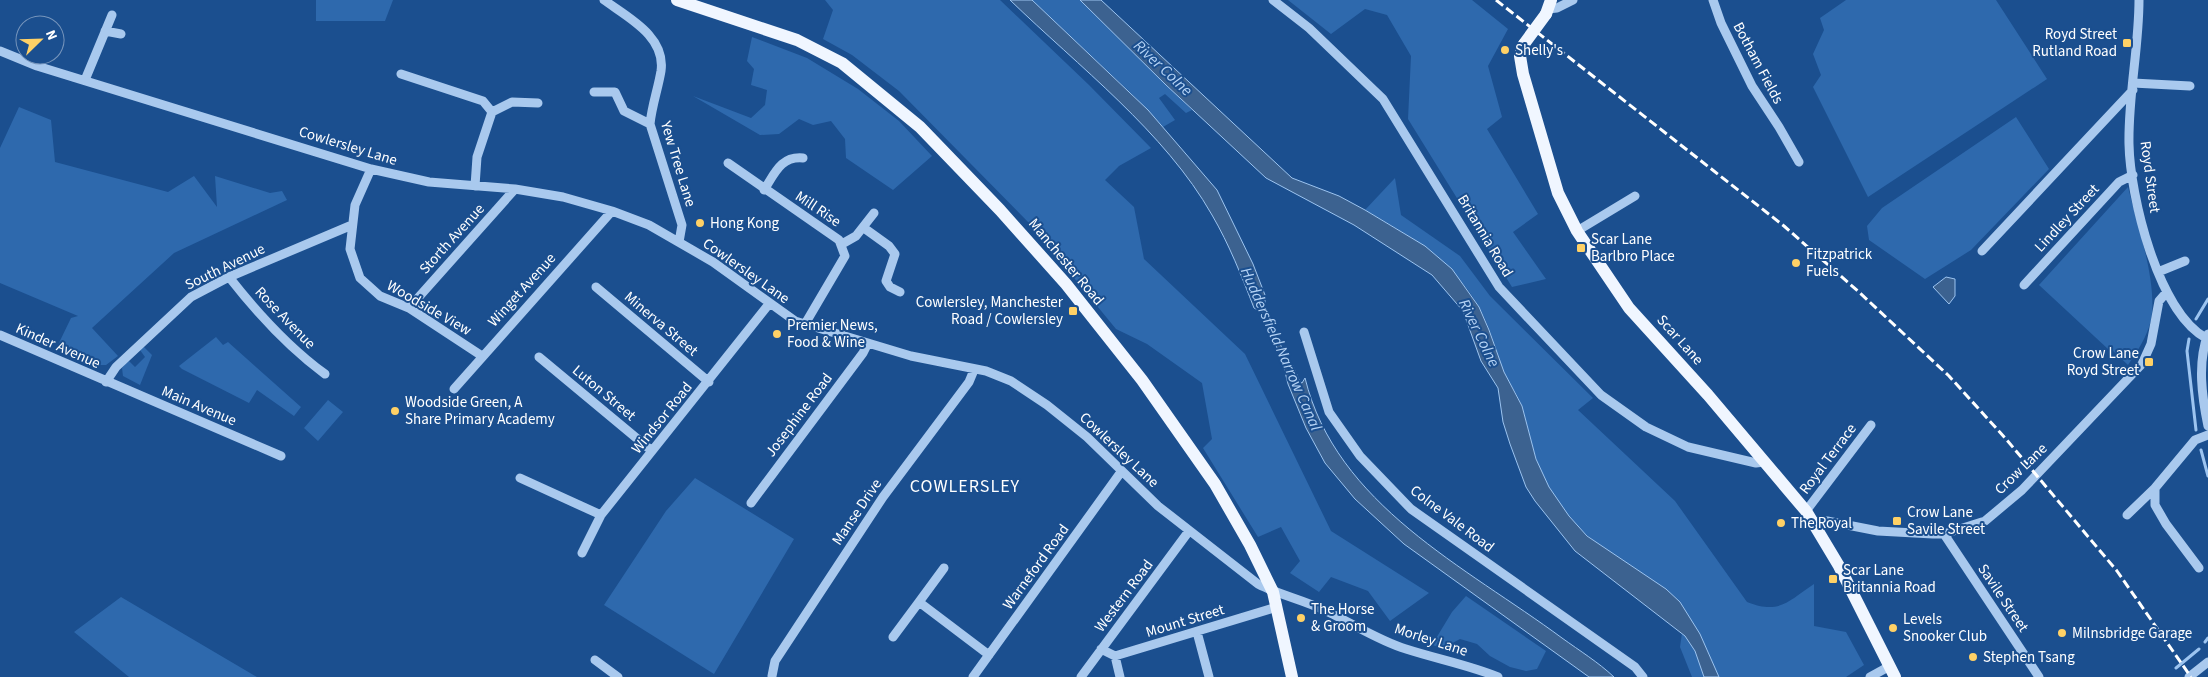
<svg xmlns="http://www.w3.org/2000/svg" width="2208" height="677" font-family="'Source Sans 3',sans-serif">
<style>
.green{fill:#2e69ad}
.water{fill:#3c6290;stroke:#9cc4f0}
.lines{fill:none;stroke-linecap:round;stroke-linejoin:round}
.stream{stroke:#9cc4f0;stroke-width:3}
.minor{stroke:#a9c9ee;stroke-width:9}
.major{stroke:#f0f6ff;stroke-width:12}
.rail{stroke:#fff;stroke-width:3;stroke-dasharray:9 4;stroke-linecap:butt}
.major-bridge{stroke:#f0f6ff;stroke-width:12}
.poi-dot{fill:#ffd166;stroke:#1b4f8f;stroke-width:2}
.labels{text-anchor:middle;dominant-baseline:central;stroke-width:4;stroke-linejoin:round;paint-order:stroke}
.poi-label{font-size:15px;fill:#fff;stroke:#1b4f8f;text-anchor:start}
.street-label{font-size:15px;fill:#fff;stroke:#1b4f8f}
.water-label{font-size:16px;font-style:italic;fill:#b5d3f5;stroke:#1b4f8f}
.quarter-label{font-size:18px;letter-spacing:1px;fill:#fff;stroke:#1b4f8f}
</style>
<rect width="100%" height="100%" fill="#1b4f8f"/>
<path class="green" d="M316 0H393L385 21H316Z
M825 0H1000L1089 85 1151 148 1119 166 1105 180 1134 207 1144 259 1245 354 1331 531 1429 593 1390 621 1368 591 1331 577 1319 592 1290 573 1300 561 1281 527 1258 537 1203 448 1212 439 1202 383 1147 344 1116 329 1029 223 899 91 852 55 823 39 833 10Z
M1032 0H1080L1192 110 1186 113 1165 94 1159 98 1175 120 1163 127 1132 94Z
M1288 0H1472L1508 29 1488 66 1502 117 1487 129 1538 214 1513 232 1546 279 1512 287 1408 119 1411 56 1387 15 1365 9 1331 34Z
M1846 0H1996L2047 79 1868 197 1813 87 1821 75 1813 54 1824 30 1820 18Z
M752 37 807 58 858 89 899 121 932 156 893 190 846 158 845 139 831 121 813 125 799 119 779 134 760 135 693 96 751 118 765 105 767 90 751 85 754 69 747 61Z
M19 107 51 120 55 162 168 192 194 176 217 207 215 176 270 193 282 191 287 200 174 253 92 328 118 356 106 365H96L57 347 71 318 78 316 0 283V148Z
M2016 117 2049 169 1971 250 1925 279 1869 240 1867 226 1882 208Z
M1395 178 1401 215 1460 256 1490 296 1593 398 1578 410 1675 501 1747 602C1780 615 1788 601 1814 584V626L1846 632 1864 665 1846 677H1692L1680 647 1682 633 1680 602C1652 577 1617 560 1588 536 1572 524 1561 506 1550 489 1534 464 1531 435 1522 407 1518 393 1508 383 1503 370 1496 349 1490 327 1479 307 1452 260 1410 236 1365 210Z
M2128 187C2137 224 2158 283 2151 320 2147 337 2138 350 2128 365L2110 348 2108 349 2039 285Z
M216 337 223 345 228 342 301 407 294 416 257 390 249 403 182 369 179 366Z
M143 346 152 355 140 385 123 376 122 368 128 360 135 367 145 357 140 350Z
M328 400 343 412 318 441 304 428Z
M695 478 794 539 714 674 604 605 666 511Z
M1466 596 1546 651 1537 669 1526 671 1510 667 1490 656 1477 644 1460 639 1443 648 1432 645 1452 612Z
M121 597 257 677H129L74 632Z"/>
<path class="water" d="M1010 0H1032L1148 110 1217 190 1253 264 1265 295V310L1286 357 1293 366 1300 382 1302 383 1305 378C1336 505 1466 567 1562 638 1580 651 1598 662 1614 677H1589L1404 544 1355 499 1325 463 1306 428 1288 384 1282 360 1262 312 1254 308C1242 277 1229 244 1212 215 1165 132 1078 66 1010 0Z
M1080 0H1101L1292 178 1339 196 1365 210 1425 246 1452 269 1479 307 1489 330 1504 372 1522 406 1536 459 1549 487 1569 516 1587 536 1666 589 1680 602 1700 634 1719 677H1704L1695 651 1685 636 1575 551 1535 501 1526 487 1510 444 1503 422 1498 388 1481 361 1463 311 1432 275 1354 225 1266 178 1166 85Z
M1946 277 1955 279V296L1949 304 1933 287Z"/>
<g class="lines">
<path class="stream" d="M2196 319 2208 299
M2189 339 2187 351 2196 430
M2201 450 2208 476
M2205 642 2208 638
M2176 668 2199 649"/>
<path class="minor" d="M604 0C627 17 666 36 661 71 658 89 652 105 650 124L682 225 679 242
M1273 0 1309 28 1383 99 1499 287 1601 395 1646 427 1688 447 1756 463 1764 462
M1713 0 1721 23 1752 86 1779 127 1799 162
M2139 0C2139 48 2128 96 2129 144 2130 196 2158 312 2206 338
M1548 9 1557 8 1573 0
M105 31 121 34
M0 51 37 66 371 169 429 182 515 189 563 197 612 211 649 225 713 262 795 321 911 356 986 371 1011 381 1047 405 1087 437 1158 506 1258 584C1279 595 1304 600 1326 611 1352 623 1379 641 1406 649 1437 659 1469 665 1498 677
M401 74 483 101 492 112 477 157 475 186
M85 80 112 15
M2133 83 2190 86
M594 92H615L624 111 650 124
M492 112 512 102 538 103
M728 163 839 240 845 256 805 324
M371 169 355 205 350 249 360 278 380 296 409 308 482 356
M764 190C775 173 781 156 803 158
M864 228 889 246 895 254 886 281 890 287 900 292
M1577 231 1635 196
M842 244 856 236 874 213
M1982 251 2133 90
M2158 272 2185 261
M229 277C258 314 288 347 325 374
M2024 285 2119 182 2133 175
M596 287 709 382
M409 308 515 189
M1304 332 1329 412 1360 456 1411 509 1635 667 1643 677
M2208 334C2197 363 2202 397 2208 426
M0 335 281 456
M539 357 652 451
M106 382 116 367 191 297 229 277 352 225
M454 389 612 211
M520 478 601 515
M751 503 863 353 868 343
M1806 511 1871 425
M2127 515 2155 488
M1813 522 1827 521 1878 531 1933 534H1944L1985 521 2022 490 2142 364 2151 344 2159 301 2166 293
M1944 534 2039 677
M582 553 601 515 769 304
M944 568 919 602 989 655
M2199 568 2166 524 2155 505V488L2195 440 2208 435
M1197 632 1209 677
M893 637 919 602
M1101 649 1115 656 1277 607
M1115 656 1120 677
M595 660 618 677
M772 676 775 661 883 497 969 382 974 370
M973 677 1121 472
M1081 677 1189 531
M1870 677 1890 666
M2189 677 2208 662"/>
<path class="major" d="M677 0 797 40 842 63 920 127 1000 210 1066 284 1142 380 1215 484 1250 545 1273 592 1292 677
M1546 14 1551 0
M1524 44 1520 56 1523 74 1558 193 1577 231 1629 308 1708 395 1806 511 1839 566 1895 677"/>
<path class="rail" d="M1496 0 1784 226 1860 293 1949 376 2006 439 2117 571 2191 677"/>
<path class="major-bridge" d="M1524 44 1546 14"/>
</g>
<g class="poi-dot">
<rect x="2122" y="38" width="10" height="10" rx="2.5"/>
<circle cx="1505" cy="50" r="5"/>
<circle cx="700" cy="223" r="5"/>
<rect x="1576" y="243" width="10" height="10" rx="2.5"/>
<circle cx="1796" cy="263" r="5"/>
<rect x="1068" y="306" width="10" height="10" rx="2.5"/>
<circle cx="777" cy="334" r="5"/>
<rect x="2144" y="357" width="10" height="10" rx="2.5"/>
<circle cx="395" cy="411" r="5"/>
<rect x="1892" y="516" width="10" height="10" rx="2.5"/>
<circle cx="1781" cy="523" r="5"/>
<rect x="1828" y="574" width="10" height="10" rx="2.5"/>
<circle cx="1301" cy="618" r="5"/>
<circle cx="1893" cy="628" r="5"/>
<circle cx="2062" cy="633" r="5"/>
<circle cx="1973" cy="657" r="5"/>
</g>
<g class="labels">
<g class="poi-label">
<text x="2117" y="34" text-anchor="end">Royd Street<tspan x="2117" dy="17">Rutland Road</tspan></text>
<text x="1515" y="50">Shelly's</text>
<text x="710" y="223">Hong Kong</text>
<text x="1591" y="239">Scar Lane<tspan x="1591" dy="17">Barlbro Place</tspan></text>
<text x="1806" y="254">Fitzpatrick<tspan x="1806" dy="17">Fuels</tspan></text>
<text x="1063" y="302" text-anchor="end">Cowlersley, Manchester<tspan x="1063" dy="17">Road / Cowlersley</tspan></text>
<text x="787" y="325">Premier News,<tspan x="787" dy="17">Food &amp; Wine</tspan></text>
<text x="2139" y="353" text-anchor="end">Crow Lane<tspan x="2139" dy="17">Royd Street</tspan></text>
<text x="405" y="402">Woodside Green, A<tspan x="405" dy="17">Share Primary Academy</tspan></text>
<text x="1907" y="512">Crow Lane<tspan x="1907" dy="17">Savile Street</tspan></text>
<text x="1791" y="523">The Royal</text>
<text x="1843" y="570">Scar Lane<tspan x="1843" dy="17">Britannia Road</tspan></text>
<text x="1311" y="609">The Horse<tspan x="1311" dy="17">&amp; Groom</tspan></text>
<text x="1903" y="619">Levels<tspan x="1903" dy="17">Snooker Club</tspan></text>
<text x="2072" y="633">Milnsbridge Garage</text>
<text x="1983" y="657">Stephen Tsang</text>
</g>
<g class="street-label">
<text transform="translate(1758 63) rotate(62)">Botham Fields</text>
<text transform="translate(348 146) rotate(17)">Cowlersley Lane</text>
<text transform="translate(678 164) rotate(73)">Yew Tree Lane</text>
<text transform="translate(2150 177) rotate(82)">Royd Street</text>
<text transform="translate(818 209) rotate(34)">Mill Rise</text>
<text transform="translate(2067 218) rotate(-47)">Lindley Street</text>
<text transform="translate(1485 236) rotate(59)">Britannia Road</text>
<text transform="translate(452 239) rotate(-48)">Storth Avenue</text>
<text transform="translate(1066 262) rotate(50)">Manchester Road</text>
<text transform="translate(225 267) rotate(-26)">South Avenue</text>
<text transform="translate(746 271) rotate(35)">Cowlersley Lane</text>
<text transform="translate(522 290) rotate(-48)">Winget Avenue</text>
<text transform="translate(429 308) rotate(30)">Woodside View</text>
<text transform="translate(285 318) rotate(46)">Rose Avenue</text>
<text transform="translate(661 324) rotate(40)">Minerva Street</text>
<text transform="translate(1680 340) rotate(48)">Scar Lane</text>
<text transform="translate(58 346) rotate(24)">Kinder Avenue</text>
<text transform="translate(604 393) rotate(40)">Luton Street</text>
<text transform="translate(199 406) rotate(23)">Main Avenue</text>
<text transform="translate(799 415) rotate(-53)">Josephine Road</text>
<text transform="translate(662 418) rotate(-51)">Windsor Road</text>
<text transform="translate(1119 450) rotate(43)">Cowlersley Lane</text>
<text transform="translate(1828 459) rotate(-53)">Royal Terrace</text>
<text transform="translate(2021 469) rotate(-44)">Crow Lane</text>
<text transform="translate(857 512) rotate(-56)">Manse Drive</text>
<text transform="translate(1452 519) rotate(37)">Colne Vale Road</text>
<text transform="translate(1036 567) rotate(-54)">Warneford Road</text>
<text transform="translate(1124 596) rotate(-53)">Western Road</text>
<text transform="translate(2003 598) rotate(56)">Savile Street</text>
<text transform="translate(1185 621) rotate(-17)">Mount Street</text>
<text transform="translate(1431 640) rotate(18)">Morley Lane</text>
</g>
<g class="water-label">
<text transform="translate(1163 68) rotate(43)">River Colne</text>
<text transform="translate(1479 333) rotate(64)">River Colne</text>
<text transform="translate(1281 349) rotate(66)">Huddersfield Narrow Canal</text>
</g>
<g class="quarter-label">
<text x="965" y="486">COWLERSLEY</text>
</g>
</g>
<g transform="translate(40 40) rotate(67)"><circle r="24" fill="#1b4f8f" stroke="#7695bc"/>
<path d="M0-4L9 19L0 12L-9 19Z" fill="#ffd166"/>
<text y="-8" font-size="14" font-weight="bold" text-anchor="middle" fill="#ffffff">N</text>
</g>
</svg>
